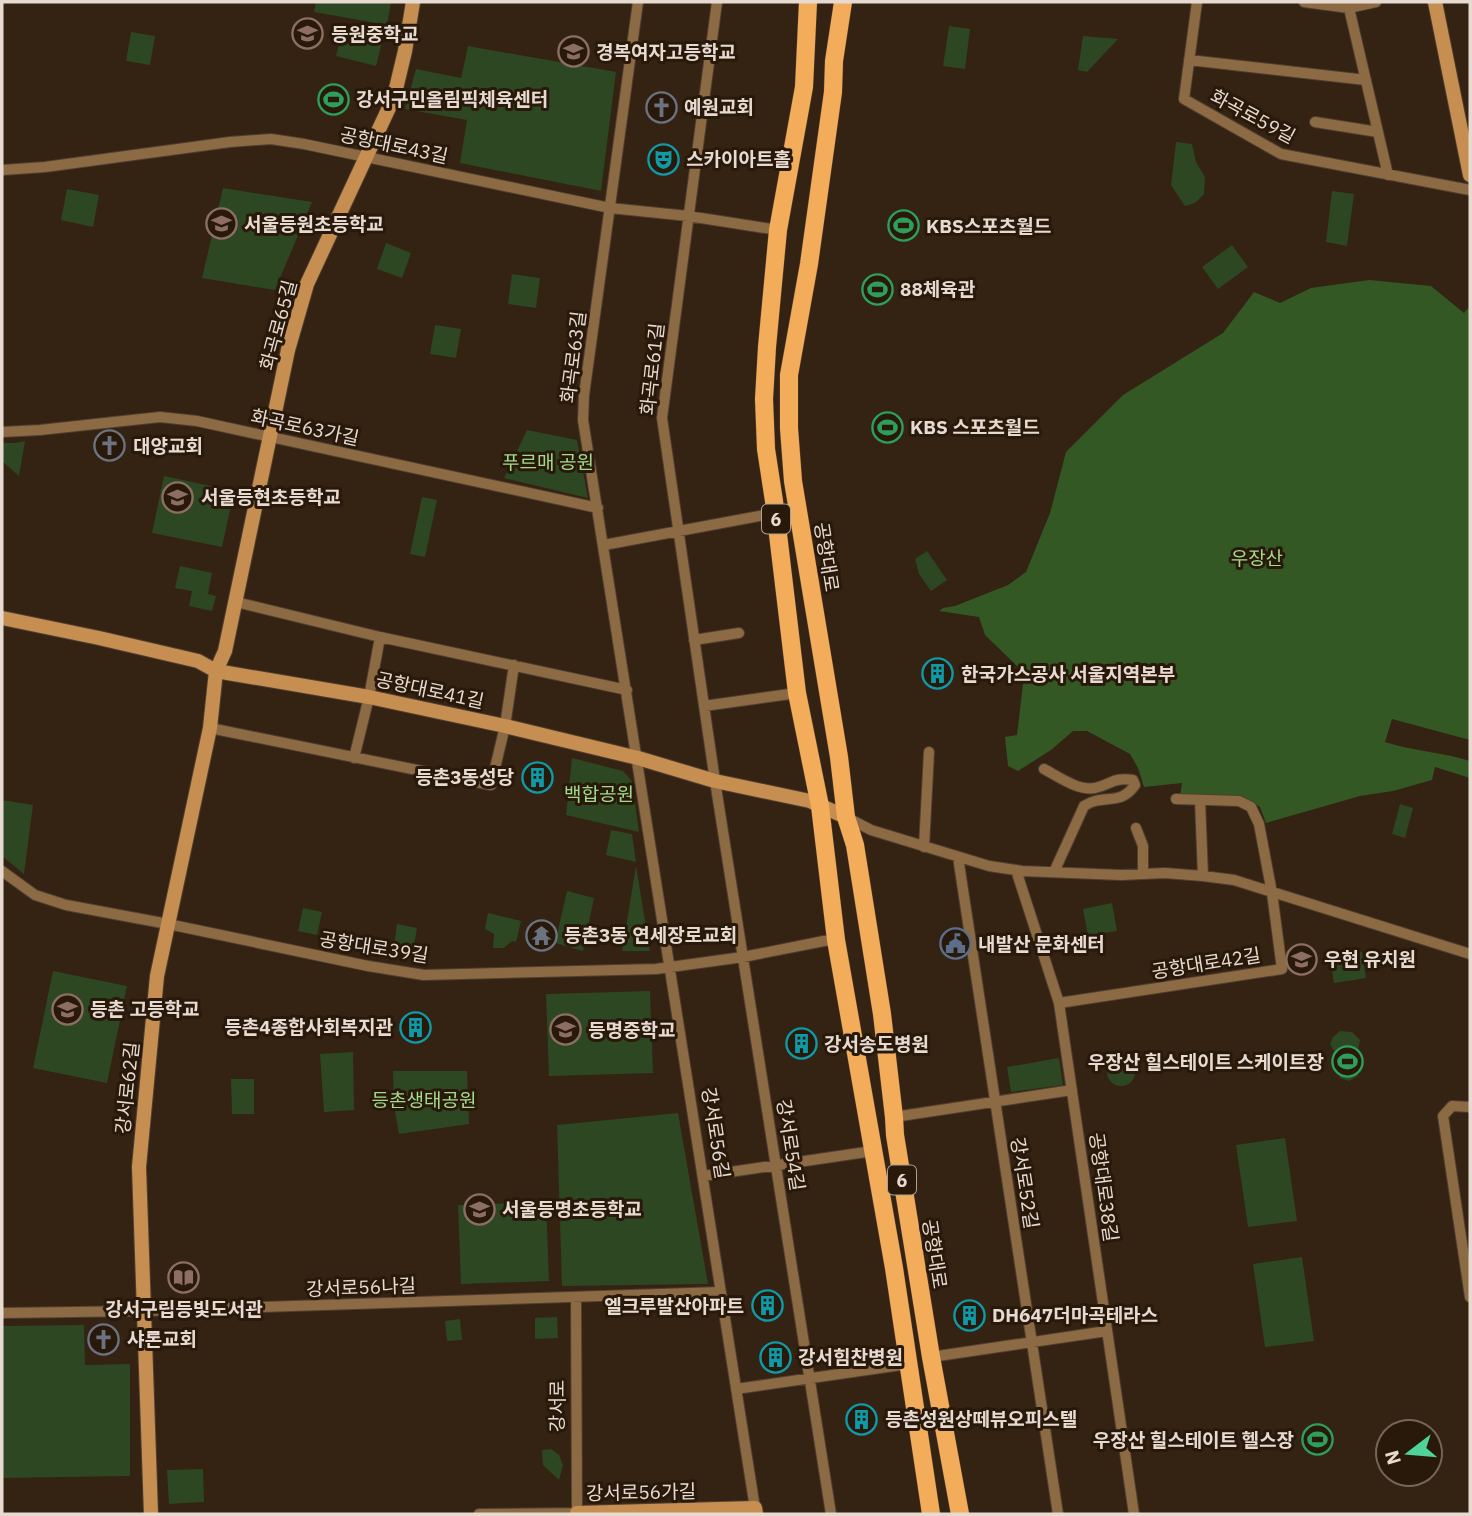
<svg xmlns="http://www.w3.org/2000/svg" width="1472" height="1516" font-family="'IBM Plex Sans','Noto Sans KR',sans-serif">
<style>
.green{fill:#2d4722}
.forest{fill:#335823}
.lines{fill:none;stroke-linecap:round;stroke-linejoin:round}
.street-casing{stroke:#503f31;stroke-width:12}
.secondary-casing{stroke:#503f31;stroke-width:16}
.primary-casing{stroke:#503f31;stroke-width:19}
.street{stroke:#8c6a44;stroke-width:10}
.secondary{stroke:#c68f51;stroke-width:14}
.primary{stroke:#f3ac59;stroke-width:18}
.labels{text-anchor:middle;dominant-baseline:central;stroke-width:6;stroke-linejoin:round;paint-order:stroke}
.shield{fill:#29190a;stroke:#ada095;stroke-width:2}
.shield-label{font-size:18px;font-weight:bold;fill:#e6dad1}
.poi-label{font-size:19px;font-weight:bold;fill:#e6dad1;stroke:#29190a;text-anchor:start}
.street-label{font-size:19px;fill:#e6dad1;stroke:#29190a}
.park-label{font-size:19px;fill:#a2db8b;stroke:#29190a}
</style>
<rect width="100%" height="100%" fill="#342213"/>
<path class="green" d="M316 2H391L387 25 314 12Z
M949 26 970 29 965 69 943 66Z
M131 32 155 36 150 65 126 61Z
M342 32 382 42 376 66 336 56Z
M1083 36 1118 39 1087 72 1078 70Z
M468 46 616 72 601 191 460 163 467 120 405 109 416 69 461 78Z
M1176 142 1192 144 1196 162 1205 177 1204 194 1195 203 1185 206 1171 185Z
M223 188 312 202 275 290 202 278Z
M67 189 99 195 93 227 61 220Z
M1332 191 1354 194 1347 246 1326 242Z
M386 243 411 253 402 278 377 269Z
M1232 245 1248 267 1218 289 1202 267Z
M512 274 540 278 536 308 508 304Z
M435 325 461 329 456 358 430 354Z
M527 430 577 440 588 498 504 478Z
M25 441 19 476 2 461V443H16Z
M164 476 234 491 222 547 152 533Z
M422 497 437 500 425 557 410 554Z
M927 551 947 580 931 591 919 574 915 559Z
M180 566 212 573 208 594 216 596 212 611 189 606 192 591 175 588Z
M572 758 623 771 632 781 639 832 566 815Z
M2 800 33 805 24 874 2 856Z
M1400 804 1413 808 1405 838 1392 834Z
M611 830 632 834 636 862 606 855Z
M636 866 650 951H622Z
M567 891 594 898 583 951 555 943Z
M1112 903 1117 931 1088 936 1083 909Z
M303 908 322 912 317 935 298 931Z
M488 913 521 921 516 942 512 941 504 948H493L494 934 485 929Z
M397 924 417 928 412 956 393 953Z
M1362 952 1366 978 1334 983 1330 957Z
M53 971 127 986 107 1083 33 1068Z
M650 991 653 1073 549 1076 546 994Z
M1340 1031 1352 1032 1360 1040 1357 1056 1358 1076 1349 1081 1340 1078 1337 1056 1330 1044 1333 1037Z
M353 1052 354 1110 324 1112 320 1054Z
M1107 1072a14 14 0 1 1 28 0a14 14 0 1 1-28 0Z
M1059 1058 1063 1085 1011 1092 1007 1067Z
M393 1071H467L469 1124 399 1134 394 1106Z
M231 1079H254V1114H232Z
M678 1113 708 1284 562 1286 557 1125Z
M1285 1138 1297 1221 1248 1227 1236 1145Z
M546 1202 549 1281 461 1284 458 1205Z
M1302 1257 1314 1341 1265 1347 1253 1264Z
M557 1317 558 1338 535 1339V1318Z
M460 1319 462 1340 447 1341 445 1321Z
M84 1325 85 1365 130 1364V1476L2 1478V1326Z
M551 1449 559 1455 563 1465 559 1480 543 1465 542 1450Z
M203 1469 204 1502 169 1504 167 1470Z"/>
<path class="forest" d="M1369 280 1431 286 1464 313 1470 306V740L1392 719 1385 742C1412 751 1442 752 1470 761V778L1435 767 1432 780 1393 791 1360 796 1266 823 1260 807 1246 798H1204L1180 796 1182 783 1144 787 1138 768 1130 754 1087 731H1073L1051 750 1018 771 1008 766 1005 737 1017 735 1023 684 1022 671 985 635 979 617 939 611 943 608 955 606 1008 585 1026 572 1050 513 1066 452 1123 395 1223 333 1254 292 1280 303 1311 288Z"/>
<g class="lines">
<defs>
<path id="street" d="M638 2 584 395 583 420 755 1508
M717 2 662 418 715 781 831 1514
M1197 2 1184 99 1281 154 1470 190
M1304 2 1349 8 1388 175
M1349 8 1376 2
M1189 60 1366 80
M1315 122 1378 132
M2 170 45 167 230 142 271 139 304 144 610 208 688 216 778 230
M2 432 40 430 160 417 197 421 598 508
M604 545 775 513
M236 602 380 637 369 697 354 758
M380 637 627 690
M694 640 739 633
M704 706 797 693
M210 728 491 785 505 726 514 665
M1044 769C1059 777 1078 791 1095 788 1112 784 1113 777 1133 780L1135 785C1120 807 1103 793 1084 806L1054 872
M1200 800 1203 876
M846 817 871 830 989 866 1022 871 1121 875 1165 873 1203 876 1234 880 1470 954
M1136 828 1143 846V874
M924 847 929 752
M958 857 1058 1514
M1016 870 1059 1003 1134 1514
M2 871 35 895 66 905 168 924 368 966 424 975 656 969 743 957 824 941 836 940
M1059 1003 1282 969 1272 893 1259 824 1251 807 1239 801 1176 799
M1470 1107 1452 1106 1443 1116 1470 1297
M894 1117 1072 1090
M703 1176 873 1151
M2 1313 143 1311 721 1292
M931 1357 1107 1331
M736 1389 908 1364
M479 1514 577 1513 576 1297"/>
<path id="secondary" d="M1435 2 1470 175
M2 618 99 638 198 661 216 671 369 697 505 726 638 758 715 781 810 801 846 817
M151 1514 139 1167 157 976 210 728 216 671 225 651 288 350 307 284 394 97 405 51 413 2
M577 1514V1513L755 1508 756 1514"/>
<path id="primary" d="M808 2 804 87 778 230 767 347 764 399 766 449 774 501 797 693 820 806 836 940 894 1268 931 1514
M843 2 834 61 833 92 809 264 789 375V428L793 481 839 757 846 817 855 845 882 1014 894 1117 895 1135 931 1357 960 1514"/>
</defs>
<use href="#street" class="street-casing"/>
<use href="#secondary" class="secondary-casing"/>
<use href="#primary" class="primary-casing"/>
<use href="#street" class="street"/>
<use href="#secondary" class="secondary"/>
<use href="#primary" class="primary"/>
</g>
<defs>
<symbol id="school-ring" viewBox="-11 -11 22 22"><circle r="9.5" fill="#29190a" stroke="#8d6e63" stroke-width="1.5"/><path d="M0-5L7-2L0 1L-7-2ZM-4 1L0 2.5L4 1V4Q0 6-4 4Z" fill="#8d6e63"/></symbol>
<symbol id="stadium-ring" viewBox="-11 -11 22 22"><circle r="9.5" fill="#29190a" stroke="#2e9e5b" stroke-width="1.5"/><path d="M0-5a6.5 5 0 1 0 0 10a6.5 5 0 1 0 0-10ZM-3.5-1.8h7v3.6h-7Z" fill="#2e9e5b"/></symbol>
<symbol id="church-ring" viewBox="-11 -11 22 22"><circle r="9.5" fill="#29190a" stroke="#6b7280" stroke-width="1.5"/><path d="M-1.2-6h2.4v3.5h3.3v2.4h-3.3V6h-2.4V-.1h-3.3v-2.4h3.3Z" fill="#6b7280"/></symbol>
<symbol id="theatre-ring" viewBox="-11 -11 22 22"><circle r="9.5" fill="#29190a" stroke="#0f9aa8" stroke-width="1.5"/><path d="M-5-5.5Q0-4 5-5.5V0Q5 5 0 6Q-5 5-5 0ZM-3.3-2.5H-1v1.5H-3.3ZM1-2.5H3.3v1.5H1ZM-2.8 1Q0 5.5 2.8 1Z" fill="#0f9aa8"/></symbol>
<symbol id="building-ring" viewBox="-11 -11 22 22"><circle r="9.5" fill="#29190a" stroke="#0f9aa8" stroke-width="1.5"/><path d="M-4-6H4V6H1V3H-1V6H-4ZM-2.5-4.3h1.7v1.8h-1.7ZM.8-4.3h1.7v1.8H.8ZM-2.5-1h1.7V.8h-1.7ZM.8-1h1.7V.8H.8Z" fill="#0f9aa8"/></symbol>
<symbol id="temple-ring" viewBox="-11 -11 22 22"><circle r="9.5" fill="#29190a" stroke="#6b7280" stroke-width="1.5"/><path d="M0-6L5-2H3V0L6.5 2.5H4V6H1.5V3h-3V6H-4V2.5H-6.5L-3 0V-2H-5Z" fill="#6b7280"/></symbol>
<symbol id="civic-ring" viewBox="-11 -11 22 22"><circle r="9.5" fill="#29190a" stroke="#5c6f8a" stroke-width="1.5"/><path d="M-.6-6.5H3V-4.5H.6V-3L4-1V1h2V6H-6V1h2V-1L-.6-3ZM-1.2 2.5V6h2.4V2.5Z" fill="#5c6f8a"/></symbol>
<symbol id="library-ring" viewBox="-11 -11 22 22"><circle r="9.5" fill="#29190a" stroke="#8d6e63" stroke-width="1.5"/><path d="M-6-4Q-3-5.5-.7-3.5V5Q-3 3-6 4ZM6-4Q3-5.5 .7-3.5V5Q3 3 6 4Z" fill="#8d6e63"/></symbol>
</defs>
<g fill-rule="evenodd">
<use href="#school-ring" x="290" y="16" width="35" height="35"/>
<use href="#school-ring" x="556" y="34" width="35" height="35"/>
<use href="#stadium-ring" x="316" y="82" width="35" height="35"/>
<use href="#church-ring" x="644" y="90" width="35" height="35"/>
<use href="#theatre-ring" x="646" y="142" width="35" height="35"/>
<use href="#school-ring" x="204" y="206" width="35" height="35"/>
<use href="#stadium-ring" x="886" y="208" width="35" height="35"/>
<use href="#stadium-ring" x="860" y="272" width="35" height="35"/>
<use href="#stadium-ring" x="870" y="410" width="35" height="35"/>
<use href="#church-ring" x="92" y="428" width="35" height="35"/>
<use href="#school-ring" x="160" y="480" width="35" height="35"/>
<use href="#building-ring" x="920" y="656" width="35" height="35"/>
<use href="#building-ring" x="520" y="760" width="35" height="35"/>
<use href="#temple-ring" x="524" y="918" width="35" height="35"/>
<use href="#civic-ring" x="938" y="926" width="35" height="35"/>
<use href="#school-ring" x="1284" y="942" width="35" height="35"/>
<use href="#school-ring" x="50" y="992" width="35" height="35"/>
<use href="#building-ring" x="398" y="1010" width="35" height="35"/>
<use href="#school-ring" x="548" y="1012" width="35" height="35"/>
<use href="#building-ring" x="784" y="1026" width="35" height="35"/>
<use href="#stadium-ring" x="1330" y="1044" width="35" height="35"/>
<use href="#school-ring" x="462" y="1192" width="35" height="35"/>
<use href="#library-ring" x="166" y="1260" width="35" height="35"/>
<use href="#building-ring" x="750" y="1288" width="35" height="35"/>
<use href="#building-ring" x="952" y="1298" width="35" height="35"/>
<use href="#church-ring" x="86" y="1322" width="35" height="35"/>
<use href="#building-ring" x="758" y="1340" width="35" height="35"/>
<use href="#building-ring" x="844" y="1402" width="35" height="35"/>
<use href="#stadium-ring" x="1300" y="1422" width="35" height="35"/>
</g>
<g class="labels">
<g class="shield">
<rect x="762" y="504.5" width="28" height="29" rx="5"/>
<rect x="888" y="1165.5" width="28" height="29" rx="5"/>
</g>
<g class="shield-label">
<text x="776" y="519">6</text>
<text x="902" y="1180">6</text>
</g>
<g class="poi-label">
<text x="331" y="34">등원중학교</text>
<text x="596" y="52">경복여자고등학교</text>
<text x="356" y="99">강서구민올림픽체육센터</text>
<text x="684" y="107">예원교회</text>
<text x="686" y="159">스카이아트홀</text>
<text x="244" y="224">서울등원초등학교</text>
<text x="926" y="226">KBS스포츠월드</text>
<text x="900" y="289">88체육관</text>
<text x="910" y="427">KBS 스포츠월드</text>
<text x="133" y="446">대양교회</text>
<text x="201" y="497">서울등현초등학교</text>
<text x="961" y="674">한국가스공사 서울지역본부</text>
<text x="514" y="777" text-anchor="end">등촌3동성당</text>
<text x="564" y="935">등촌3동 연세장로교회</text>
<text x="978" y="944">내발산 문화센터</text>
<text x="1324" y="959">우현 유치원</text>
<text x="90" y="1009">등촌 고등학교</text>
<text x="393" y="1027" text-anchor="end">등촌4종합사회복지관</text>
<text x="588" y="1030">등명중학교</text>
<text x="824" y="1044">강서송도병원</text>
<text x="1324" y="1062" text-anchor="end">우장산 힐스테이트 스케이트장</text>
<text x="502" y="1209">서울등명초등학교</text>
<text x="744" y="1306" text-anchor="end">엘크루발산아파트</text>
<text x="184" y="1309" text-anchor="middle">강서구립등빛도서관</text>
<text x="992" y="1315">DH647더마곡테라스</text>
<text x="127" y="1339">샤론교회</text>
<text x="798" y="1357">강서힘찬병원</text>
<text x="885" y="1419">등촌성원상떼뷰오피스텔</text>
<text x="1294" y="1440" text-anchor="end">우장산 힐스테이트 헬스장</text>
</g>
<g class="street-label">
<text transform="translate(1253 116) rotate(28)">화곡로59길</text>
<text transform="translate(394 145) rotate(12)">공항대로43길</text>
<text transform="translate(278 325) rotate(-75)">화곡로65길</text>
<text transform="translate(573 357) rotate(-83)">화곡로63길</text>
<text transform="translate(652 369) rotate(-84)">화곡로61길</text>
<text transform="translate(305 427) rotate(12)">화곡로63가길</text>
<text transform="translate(827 557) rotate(81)">공항대로</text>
<text transform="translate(430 690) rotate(12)">공항대로41길</text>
<text transform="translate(374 947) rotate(9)">공항대로39길</text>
<text transform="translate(1206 963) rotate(-9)">공항대로42길</text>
<text transform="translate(127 1088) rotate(-84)">강서로62길</text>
<text transform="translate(716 1133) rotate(81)">강서로56길</text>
<text transform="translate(791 1145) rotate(81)">강서로54길</text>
<text transform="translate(1025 1183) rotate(81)">강서로52길</text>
<text transform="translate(1104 1187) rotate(82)">공항대로38길</text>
<text transform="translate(935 1254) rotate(81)">공항대로</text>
<text transform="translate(361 1287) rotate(-2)">강서로56나길</text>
<text transform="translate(557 1406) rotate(-90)">강서로</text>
<text transform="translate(641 1492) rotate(-1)">강서로56가길</text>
</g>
<g class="park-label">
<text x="548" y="462">푸르매 공원</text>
<text x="1257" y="558">우장산</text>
<text x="599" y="794">백합공원</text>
<text x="424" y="1100">등촌생태공원</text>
</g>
</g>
<rect width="1472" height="1516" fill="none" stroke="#e6dad1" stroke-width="7"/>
<g transform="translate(1409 1453) rotate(254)"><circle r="33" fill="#29190a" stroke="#75665a" stroke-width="2"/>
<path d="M0-5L12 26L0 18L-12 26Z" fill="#4fd399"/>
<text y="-10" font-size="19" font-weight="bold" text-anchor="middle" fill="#e6dad1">N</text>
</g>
</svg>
